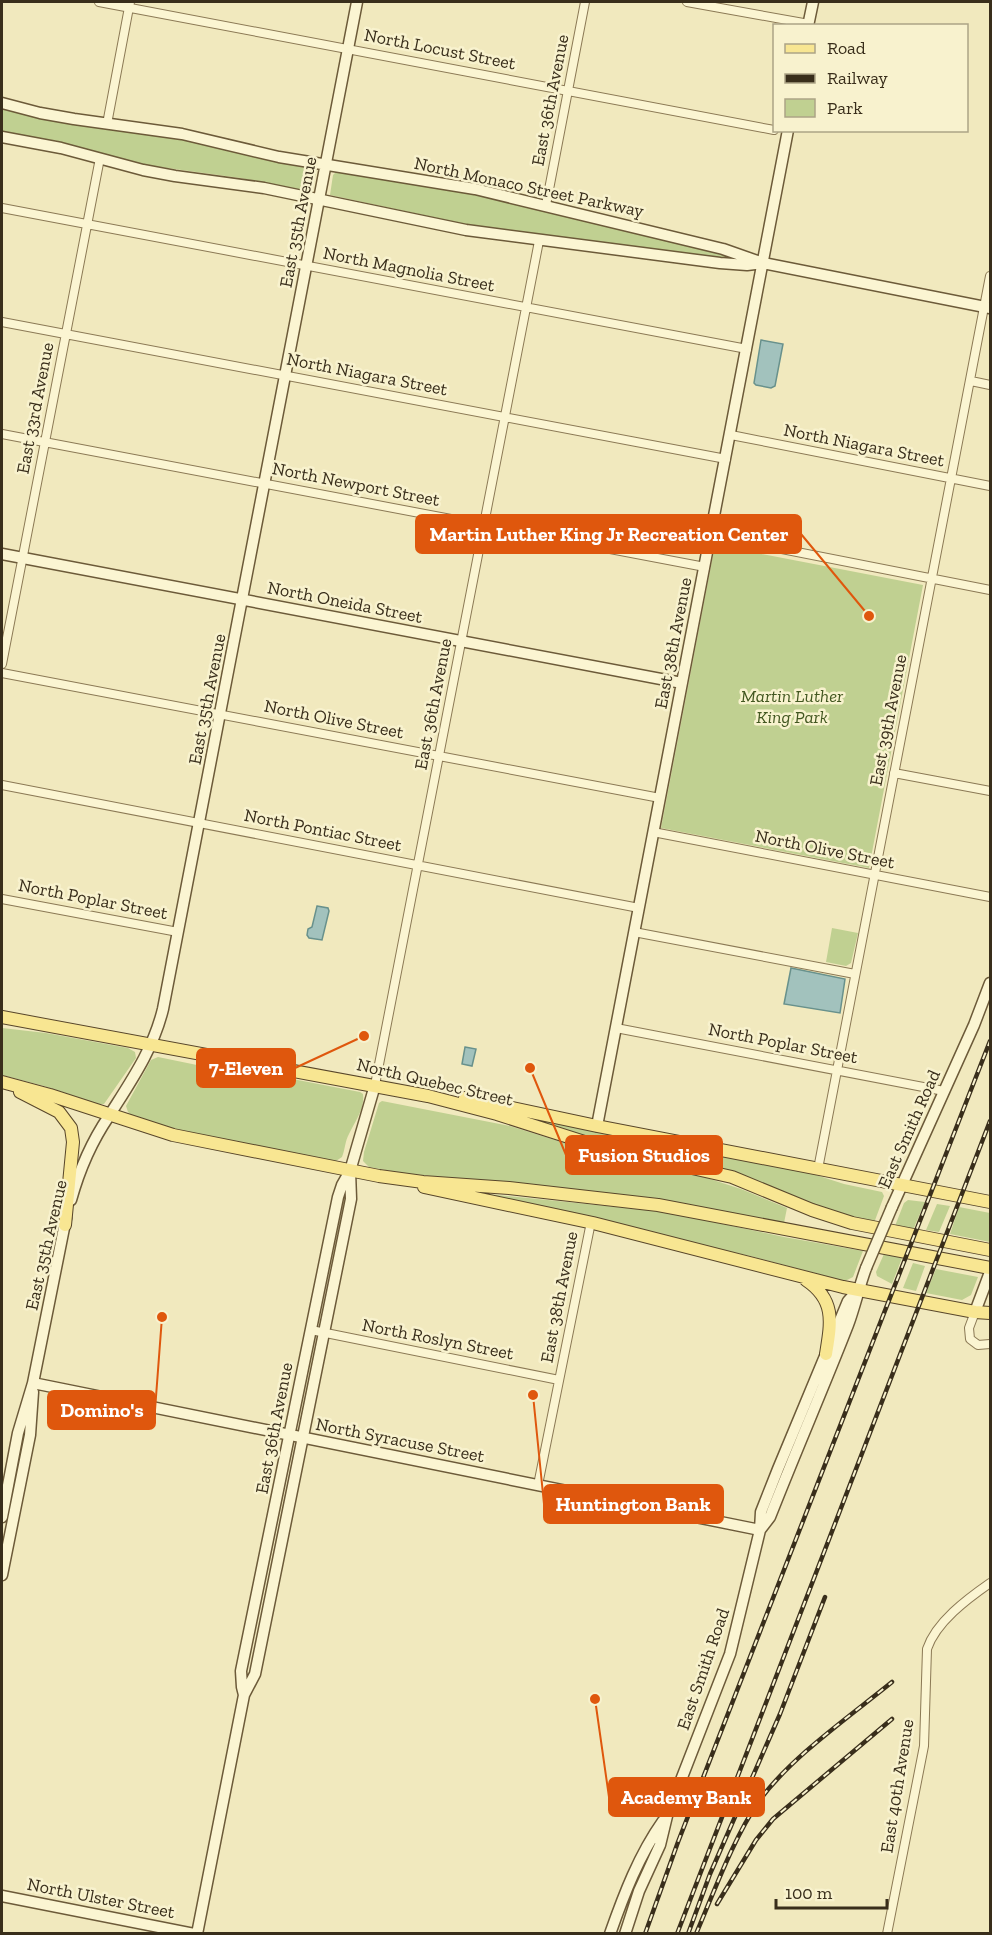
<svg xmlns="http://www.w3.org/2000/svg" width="992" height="1935" font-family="'Zilla Slab',serif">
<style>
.green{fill:#c0d091}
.water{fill:#a2c2bd;stroke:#68918c;stroke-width:1.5}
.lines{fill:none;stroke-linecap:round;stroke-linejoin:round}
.street-casing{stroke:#8b7955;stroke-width:10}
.secondary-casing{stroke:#6c5a39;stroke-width:13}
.primary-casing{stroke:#58462a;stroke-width:14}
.street{stroke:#fbf5d2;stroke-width:8}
.secondary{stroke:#fbf5d2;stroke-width:10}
.primary{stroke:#f8e692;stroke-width:12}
.rail-casing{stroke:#392e1b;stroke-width:4.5}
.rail{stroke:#f8f2ce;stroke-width:2;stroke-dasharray:7;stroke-linecap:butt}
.secondary-bridge-casing{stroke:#6c5a39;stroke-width:13;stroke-linecap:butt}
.secondary-bridge{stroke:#fbf5d2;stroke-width:10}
.labels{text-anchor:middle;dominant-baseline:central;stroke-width:5;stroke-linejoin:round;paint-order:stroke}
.street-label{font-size:18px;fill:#392e1b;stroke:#f8f2ce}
.park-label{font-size:18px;font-style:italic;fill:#425720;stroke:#f8f2ce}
.leader{fill:none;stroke:#df570d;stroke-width:2}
.callout-dot{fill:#df570d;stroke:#f8f2ce;stroke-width:2}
.callout{fill:#df570d;stroke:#df570d;stroke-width:2}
.callout-label{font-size:20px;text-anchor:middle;font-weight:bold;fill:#fff}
</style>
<rect width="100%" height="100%" fill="#f1e9be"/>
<path class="green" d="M2 109 38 118 105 128 158 133 259 158 317 168 312 192 240 178 138 164 58 141 2 133Z
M337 171 451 189 715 252 749 262 465 224 330 195 333 175Z
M715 545 923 585 869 868 661 828Z
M832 928 858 933 851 963 846 966 826 962Z
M2 1028 46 1033 128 1048 135 1052 136 1058 104 1104H98L44 1086 2 1075Z
M158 1057 231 1072 277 1076 360 1092 363 1094C365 1109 355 1121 349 1134 345 1141 345 1150 342 1157L336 1161 198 1135 133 1117 128 1112 126 1106 151 1060Z
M382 1101 510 1126 590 1151 707 1178 741 1189 787 1208 784 1223C700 1206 617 1193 532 1185 477 1179 423 1178 369 1167L363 1161 364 1152 379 1103Z
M523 1116 813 1174 844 1184 882 1192 884 1196 874 1223 817 1206 735 1172 585 1137Z
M468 1192 666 1212 784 1237 863 1251 853 1277 845 1281 750 1256Z
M908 1200 925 1202 913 1230 895 1226 904 1203Z
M937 1204 950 1206 939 1232 926 1230Z
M959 1207 990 1213V1242L950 1234Z
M884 1254 902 1258 892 1284 877 1276 876 1272Z
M913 1263 925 1266 916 1291 903 1288Z
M936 1269 978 1277 971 1295 962 1300 926 1293Z"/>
<path class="water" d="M761 340 783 344 775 386 771 388 756 385 754 383Z
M317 906 328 908 329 911 322 940 309 938 307 935 308 929 312 927Z
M791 968 845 979 840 1013 784 1004Z
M465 1047 476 1049 472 1066 462 1064Z"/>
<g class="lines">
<defs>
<path id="street" d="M99 2 774 130
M687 2 809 24
M107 124 130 2
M546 205 585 2
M2 208 747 349
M2 322 726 459
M971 381 990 385
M2 434 705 567
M731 435 990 486
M711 535 990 590
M2 664 100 158
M2 673 660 798
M894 773 990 791
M2 785 639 908
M653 832 990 897
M2 899 178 932
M634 932 855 974
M616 1028 944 1091
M375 1085 539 241
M818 1169 990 276
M975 1312 969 1328 970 1339 978 1345 990 1344
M311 1330 559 1380
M538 1485 591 1222
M887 1934 924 1746 927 1649C936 1622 967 1599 990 1583"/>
<path id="secondary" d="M808 26 813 2
M2 103 40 113 74 119 182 134 279 157 475 189 723 249 763 263 990 308
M2 137 61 148 143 170 175 176 264 188 466 230 720 263 747 265 763 263
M2 554 682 683
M597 1126 788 130
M71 1200C79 1171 92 1141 109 1116 131 1081 153 1050 163 1009L357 2
M892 1207 974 1025 990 983
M975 1312 990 1272
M33 1383 760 1530
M2 1517 18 1433 33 1383 66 1218
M760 1530 770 1517C795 1453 823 1389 848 1325 855 1306 859 1287 866 1268
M2 1575 30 1435 33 1392
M244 1695 242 1687 241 1671 338 1197 342 1185 350 1171 375 1085
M2 1896 194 1934
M197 1934 244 1695 255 1674 351 1199 350 1171
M610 1934C624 1894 639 1855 663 1821
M625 1934 639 1891 660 1845 667 1816 730 1654 760 1530 761 1512 778 1469 848 1301 858 1290"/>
<path id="primary" d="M2 1017 428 1096 497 1114 603 1148 732 1177 812 1210 852 1223 990 1250
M2 1082 50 1095 173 1135 379 1176 423 1182 509 1188 658 1205 990 1268
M20 1092 59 1112 71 1128 73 1142 65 1225
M465 1098 597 1126 990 1202
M424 1187 593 1223 843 1287 975 1312 990 1313
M806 1280C836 1300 831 1323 826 1354"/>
</defs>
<use href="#street" class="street-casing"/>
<use href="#secondary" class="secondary-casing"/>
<use href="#primary" class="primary-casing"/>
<use href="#street" class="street"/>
<use href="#secondary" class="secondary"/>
<use href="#primary" class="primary"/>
<defs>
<path id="rail" d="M717 1904 756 1840 773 1819 892 1719
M645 1934 678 1842 990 1041
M677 1934 990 1121
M688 1934 710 1874 780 1714 825 1597
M696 1934C714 1892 734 1837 759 1801 791 1757 849 1717 892 1682"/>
</defs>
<use href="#rail" class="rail-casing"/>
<use href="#rail" class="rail"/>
<defs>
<path id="secondary-bridge" d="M866 1268 892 1207"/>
</defs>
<use href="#secondary-bridge" class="secondary-bridge-casing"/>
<use href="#secondary-bridge" class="secondary-bridge"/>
</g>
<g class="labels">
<g class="street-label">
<text transform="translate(440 49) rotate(11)">North Locust Street</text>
<text transform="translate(550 100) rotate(-79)">East 36th Avenue</text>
<text transform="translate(529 187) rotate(12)">North Monaco Street Parkway</text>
<text transform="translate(298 222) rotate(-79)">East 35th Avenue</text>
<text transform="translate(409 269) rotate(11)">North Magnolia Street</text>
<text transform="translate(367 374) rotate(11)">North Niagara Street</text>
<text transform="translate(35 408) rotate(-79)">East 33rd Avenue</text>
<text transform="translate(864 445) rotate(11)">North Niagara Street</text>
<text transform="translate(356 484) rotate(11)">North Newport Street</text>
<text transform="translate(345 602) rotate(11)">North Oneida Street</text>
<text transform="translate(673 643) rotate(-79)">East 38th Avenue</text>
<text transform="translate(207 699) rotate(-79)">East 35th Avenue</text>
<text transform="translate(433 704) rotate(-79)">East 36th Avenue</text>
<text transform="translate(334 719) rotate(11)">North Olive Street</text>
<text transform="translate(888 720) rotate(-79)">East 39th Avenue</text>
<text transform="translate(323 830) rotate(11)">North Pontiac Street</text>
<text transform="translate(825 849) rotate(11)">North Olive Street</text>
<text transform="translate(93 899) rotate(11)">North Poplar Street</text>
<text transform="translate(783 1043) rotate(11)">North Poplar Street</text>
<text transform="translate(435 1082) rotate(13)">North Quebec Street</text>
<text transform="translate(909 1129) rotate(-66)">East Smith Road</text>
<text transform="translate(46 1245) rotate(-77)">East 35th Avenue</text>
<text transform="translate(559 1297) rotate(-79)">East 38th Avenue</text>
<text transform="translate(438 1339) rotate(11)">North Roslyn Street</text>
<text transform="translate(274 1428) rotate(-79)">East 36th Avenue</text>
<text transform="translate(400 1440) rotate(11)">North Syracuse Street</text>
<text transform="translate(703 1669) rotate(-71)">East Smith Road</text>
<text transform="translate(897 1786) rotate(-81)">East 40th Avenue</text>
<text transform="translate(101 1898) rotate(11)">North Ulster Street</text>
</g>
<g class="park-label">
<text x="792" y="696">Martin Luther<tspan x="792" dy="21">King Park</tspan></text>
</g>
</g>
<path class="leader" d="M869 616L801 534M364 1036L295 1068M530 1068L566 1155M162 1317L155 1410M533 1395L544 1504M595 1699L609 1797"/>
<g class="callout-dot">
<circle cx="869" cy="616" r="6"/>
<circle cx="364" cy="1036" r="6"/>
<circle cx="530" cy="1068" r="6"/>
<circle cx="162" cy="1317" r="6"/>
<circle cx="533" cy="1395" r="6"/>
<circle cx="595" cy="1699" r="6"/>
</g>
<g class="callout">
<rect x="416" y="515" width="385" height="38" rx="6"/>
<rect x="197" y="1049" width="98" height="38" rx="6"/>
<rect x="566" y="1136" width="156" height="38" rx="6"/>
<rect x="48" y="1391" width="107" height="38" rx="6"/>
<rect x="544" y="1485" width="179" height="38" rx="6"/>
<rect x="609" y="1778" width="155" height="38" rx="6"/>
</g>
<g class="callout-label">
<text x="609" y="541">Martin Luther King Jr Recreation Center</text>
<text x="246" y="1075">7-Eleven</text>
<text x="644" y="1162">Fusion Studios</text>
<text x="102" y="1417">Domino's</text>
<text x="633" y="1511">Huntington Bank</text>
<text x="686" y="1804">Academy Bank</text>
</g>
<rect width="992" height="1935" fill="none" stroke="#392e1b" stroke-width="6"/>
<rect x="773" y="24" width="195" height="108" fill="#f8f2ce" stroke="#aca486" stroke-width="1.5"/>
<rect x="785" y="44" width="30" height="9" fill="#f8e692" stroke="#aca486" stroke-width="1.5"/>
<text x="827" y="54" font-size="18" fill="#392e1b">Road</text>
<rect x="785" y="74" width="30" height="9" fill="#392e1b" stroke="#aca486" stroke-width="1.5"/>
<text x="827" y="84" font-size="18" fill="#392e1b">Railway</text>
<rect x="785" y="99" width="30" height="18" fill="#c0d091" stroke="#aca486" stroke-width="1.5"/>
<text x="827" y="114" font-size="18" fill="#392e1b">Park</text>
<path d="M776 1899v9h111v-9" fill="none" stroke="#392e1b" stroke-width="3"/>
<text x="785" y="1899" font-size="18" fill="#392e1b" stroke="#f8f2ce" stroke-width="4.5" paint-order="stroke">100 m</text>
</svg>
